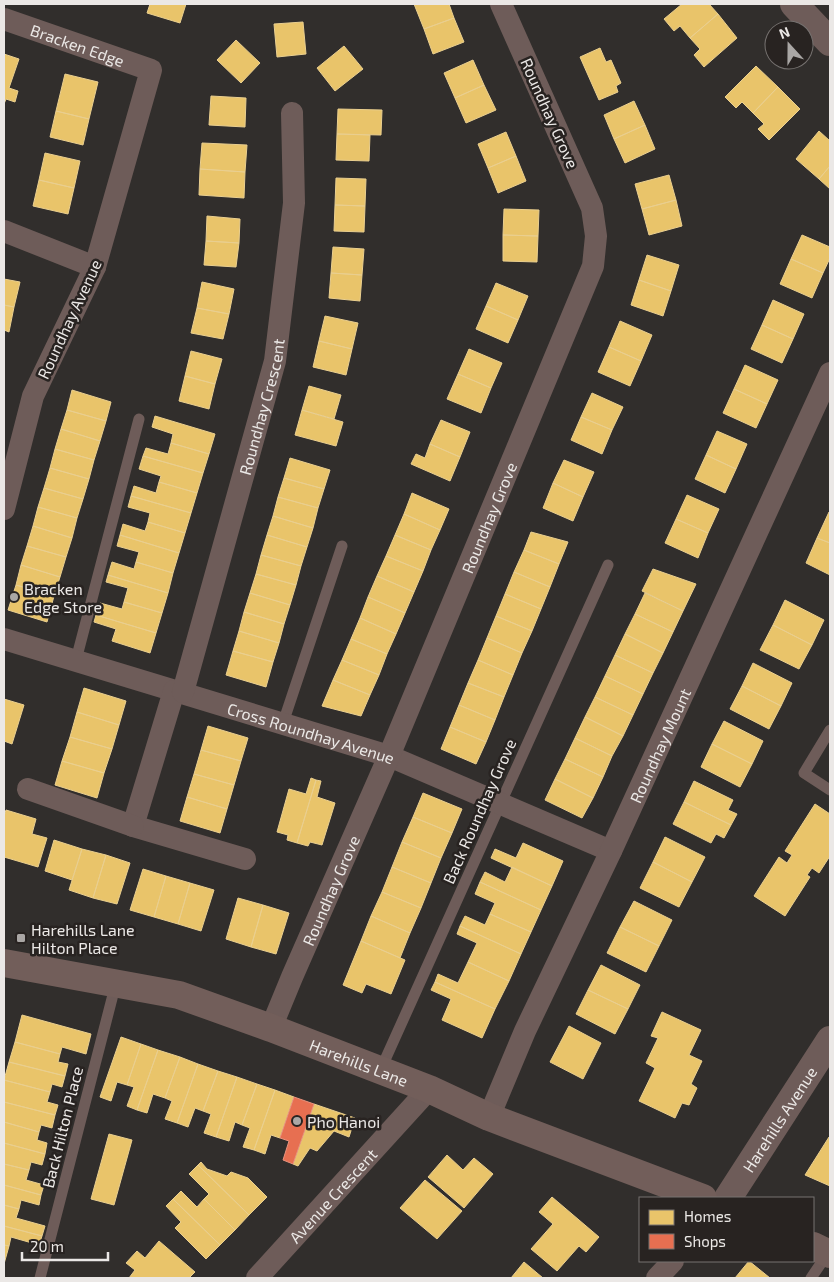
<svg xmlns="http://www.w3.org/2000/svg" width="834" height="1282" font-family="'Exo 2',sans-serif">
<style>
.homes{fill:#e9c46a;stroke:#eacf8f}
.shops{fill:#e76f51;stroke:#e8937e}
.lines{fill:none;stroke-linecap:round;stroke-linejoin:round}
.service{stroke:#6e5c59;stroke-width:11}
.minor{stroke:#6e5c59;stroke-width:22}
.tertiary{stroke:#6e5c59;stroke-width:28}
.secondary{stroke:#725e5a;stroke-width:28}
.poi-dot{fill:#aaa7a5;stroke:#282321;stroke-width:2}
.labels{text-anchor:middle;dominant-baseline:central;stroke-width:5;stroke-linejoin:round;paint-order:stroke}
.street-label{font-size:16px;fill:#ebe8e6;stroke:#282321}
.poi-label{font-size:16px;fill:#ebe8e6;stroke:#282321;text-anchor:start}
</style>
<rect width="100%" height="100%" fill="#312e2c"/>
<path class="homes" d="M150 4H186L180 23 147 13Z
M414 4H449L454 18 424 29Z
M682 4H709L718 14 690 38 680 26 674 31 664 19Z
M718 14 737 38 704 67 694 55 700 49 690 38Z
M454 18 464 42 433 54 424 29Z
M303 22 306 54 277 57 274 24Z
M236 40 260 63 241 83 217 60Z
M344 46 363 69 335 91 317 68Z
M600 48 606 62 611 60 621 83 616 86 618 92 599 100 580 57Z
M4 54 19 59 9 88 18 91 15 102 6 99 4 104Z
M473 60 484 85 455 98 444 73Z
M756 66 778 87 753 113 742 102 736 108 725 97Z
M65 74 98 82 89 119 56 111Z
M484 85 496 110 466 123 455 98Z
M778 87 800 109 769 140 758 129 764 124 753 113Z
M211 96 246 98 245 127 209 125Z
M634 101 645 125 614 139 604 115Z
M338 109 382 110 381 135 337 134Z
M56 111 89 119 83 145 50 137Z
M645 125 655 149 625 163 614 139Z
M819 131 830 141V166L819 179 796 159Z
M506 132 516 156 488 168 478 144Z
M337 134 370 135 369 161 336 160Z
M202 143 247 145 245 172 200 169Z
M45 153 80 161 74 188 39 180Z
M516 156 526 181 498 193 488 168Z
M830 166V189L819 179Z
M200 169 245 172 244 198 199 195Z
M669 175 676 200 642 209 635 184Z
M336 178 366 179 365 206 335 205Z
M39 180 74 188 68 214 33 206Z
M676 200 682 226 649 235 642 209Z
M335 205 365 206 364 232 334 231Z
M504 209 539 210 538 236 503 235Z
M207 216 240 219 239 243 206 241Z
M503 235 538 236 537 262 503 261Z
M802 235 830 247V258L823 273 791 259Z
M206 241 239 243 236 267 204 265Z
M333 247 364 249 362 275 331 273Z
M647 255 679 265 671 291 639 280Z
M791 259 823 273 812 298 780 284Z
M331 273 362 275 360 301 329 298Z
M4 279 20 282 14 307 4 305Z
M639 280 671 291 663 316 631 305Z
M202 282 234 289 229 314 197 308Z
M496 283 528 296 518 320 486 306Z
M773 300 804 314 793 339 762 325Z
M4 305 14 307 9 332 4 330Z
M486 306 518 320 508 343 476 329Z
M197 308 229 314 223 339 191 333Z
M325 316 358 323 352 349 319 341Z
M620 321 652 335 641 361 609 347Z
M762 325 793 339 782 363 751 349Z
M319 341 352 349 346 375 313 367Z
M609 347 641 361 630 386 598 372Z
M469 349 502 363 491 388 458 374Z
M191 351 222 359 215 384 185 376Z
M745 365 778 380 767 404 734 389Z
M458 374 491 388 481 413 447 399Z
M185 376 215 384 209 409 179 401Z
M309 386 341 395 334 419 302 410Z
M734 389 767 404 756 428 723 413Z
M72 390 111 402 106 421 67 410Z
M592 393 623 407 612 430 581 417Z
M67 410 106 421 100 441 61 429Z
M302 410 343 422 336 446 295 435Z
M155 416 215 434 209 454 171 443 173 434 152 427Z
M581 417 612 430 602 454 571 440Z
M441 420 470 432 460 457 430 444Z
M61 429 100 441 94 460 55 449Z
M717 431 747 444 736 469 706 455Z
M171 443 209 454 203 473 143 456 146 448 168 454Z
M430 444 460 457 450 481 411 464 416 454 425 458Z
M55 449 94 460 89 479 50 468Z
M706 455 736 469 725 493 695 479Z
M143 456 203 473 197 493 159 482 161 476 139 469Z
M290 458 330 470 324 489 284 478Z
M564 460 594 472 583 497 553 483Z
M50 468 89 479 83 499 44 488Z
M284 478 324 489 318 508 278 497Z
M159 482 197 493 191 513 131 496 134 486 156 493Z
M553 483 583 497 573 521 543 508Z
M44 488 83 499 77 518 38 507Z
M412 493 449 509 440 530 404 514Z
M687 495 719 509 708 533 676 519Z
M131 496 191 513 185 533 148 522 150 513 128 507Z
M278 497 318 508 313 528 273 516Z
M38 507 77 518 72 538 33 526Z
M829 512H830V543L817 538Z
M404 514 440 530 431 550 395 535Z
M273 516 313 528 307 547 267 535Z
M676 519 708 533 698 558 665 543Z
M148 522 185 533 179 553 120 535 123 524 145 531Z
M33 526 72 538 66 557 27 546Z
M531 532 568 542 559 564 524 550Z
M120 535 179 553 173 573 136 562 139 552 117 546Z
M267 535 307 547 301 566 261 555Z
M395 535 431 550 423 571 386 556Z
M817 538 830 543V575L806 563Z
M27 546 66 557 60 577 21 565Z
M524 550 559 564 550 587 514 572Z
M261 555 301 566 296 585 256 574Z
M386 556 423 571 414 592 377 576Z
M112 562 134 569 136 562 173 573 168 593 108 575Z
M21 565 60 577 54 596 16 585Z
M653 569 696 584 683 611 642 591Z
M514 572 550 587 541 609 505 594Z
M256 574 296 585 290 605 250 593Z
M108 575 168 593 162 613 124 602 128 588 106 582Z
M377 576 414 592 405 613 368 597Z
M16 585 54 596 47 622 8 610Z
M250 593 290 605 284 624 244 612Z
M645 593 683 611 673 632 635 614Z
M505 594 541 609 532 631 496 616Z
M368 597 405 613 396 634 360 618Z
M785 600 824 620 812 645 773 625Z
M124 602 162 613 156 633 96 615 100 603 122 609Z
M244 612 284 624 279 643 239 631Z
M635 614 673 632 663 653 625 634Z
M96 615 156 633 150 653 112 641 116 629 94 622Z
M496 616 532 631 522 653 487 638Z
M360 618 396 634 387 654 351 639Z
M773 625 812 645 799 669 760 650Z
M239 631 279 643 273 662 233 651Z
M625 634 663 653 653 673 615 655Z
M487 638 522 653 513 675 478 660Z
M351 639 387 654 379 675 342 660Z
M233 651 273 662 266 687 226 675Z
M615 655 653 673 643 694 605 676Z
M342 660 379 675 370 695 333 680Z
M478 660 513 675 504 697 468 683Z
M753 663 792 683 781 706 742 686Z
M605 676 643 694 633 715 595 697Z
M333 680 370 695 361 716 322 706Z
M468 683 504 697 495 720 459 705Z
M742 686 781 706 769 729 730 709Z
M84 688 126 701 119 725 77 712Z
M595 697 633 715 623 736 585 717Z
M4 699 24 705 12 744 4 741Z
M459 705 495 720 486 742 450 727Z
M77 712 119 725 112 749 70 737Z
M585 717 623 736 612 756 575 738Z
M724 721 763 741 752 764 712 744Z
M208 726 248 738 241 761 201 750Z
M450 727 486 742 476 764 441 749Z
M70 737 112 749 104 773 62 761Z
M575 738 612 756 603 777 565 759Z
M712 744 752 764 740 787 701 767Z
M201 750 241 761 234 785 194 774Z
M565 759 603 777 593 798 555 779Z
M62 761 104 773 97 798 55 785Z
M194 774 234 785 227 809 187 797Z
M311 778 316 780 297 843 287 840 288 835 277 832 289 789 306 794Z
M555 779 593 798 582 818 545 800Z
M316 780 321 781 317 797 335 803 322 845 310 842 308 846 297 843Z
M694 781 733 800 728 810 737 814 731 825 684 802Z
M423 793 462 809 452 833 413 817Z
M187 797 227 809 220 833 180 821Z
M684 802 731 825 724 838 716 834 711 843 673 824Z
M815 804 830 814V856L819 873 812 868 807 875 810 877 785 916 754 896 779 857 787 863 792 855 785 851Z
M6 810 36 819 32 834 47 838 38 867 4 857V816Z
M413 817 452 833 441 858 402 842Z
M665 837 705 857 692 882 653 862Z
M54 840 82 849 72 880 45 871Z
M402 842 441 858 431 883 392 867Z
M523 843 563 861 552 886 491 858 495 849 516 858Z
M82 849 106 855 93 898 69 890Z
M106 855 130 863 117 904 93 898Z
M653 862 692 882 679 907 640 888Z
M392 867 431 883 421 908 382 892Z
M512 867 552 886 541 910 480 882 485 872 505 882Z
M143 869 166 876 154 917 130 910Z
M166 876 190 883 178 924 154 917Z
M480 882 541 910 531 932 490 914 495 903 475 894Z
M190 883 214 890 201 931 178 924Z
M382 892 421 908 410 933 371 916Z
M238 898 263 905 251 947 226 939Z
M634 901 672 920 659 946 620 927Z
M263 905 289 913 276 954 251 947Z
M490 914 531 932 521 954 460 926 465 916 485 925Z
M371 916 410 933 400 958 361 941Z
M460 926 521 954 509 981 468 962 477 943 457 934Z
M620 927 659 946 646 972 607 953Z
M361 941 405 960 391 994 366 984 362 993 343 985Z
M468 962 509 981 495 1009 435 982 438 974 458 983Z
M601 965 640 985 628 1009 588 990Z
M435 982 495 1009 482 1038 442 1020 451 999 431 990Z
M588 990 628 1009 615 1034 576 1014Z
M662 1012 701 1030 689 1055 702 1061 691 1084 697 1088 689 1105 682 1103 675 1118 639 1101 655 1068 646 1063 658 1038 651 1036Z
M22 1015 91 1034 86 1054 62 1047 60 1054 15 1042Z
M569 1026 601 1043 583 1079 550 1062Z
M121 1037 141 1044 127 1085 117 1082 111 1101 100 1097Z
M15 1042 60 1054 58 1062 68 1064 65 1076 9 1062Z
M141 1044 158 1050 137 1110 127 1106 134 1087 127 1085Z
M158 1050 180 1057 165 1098 153 1094 147 1113 137 1110Z
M180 1057 198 1064 177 1123 165 1119 172 1101 165 1098Z
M9 1062 65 1076 62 1087 52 1084 50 1092 4 1080Z
M198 1064 218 1071 203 1111 195 1108 188 1127 177 1123Z
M218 1071 237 1077 216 1137 204 1133 211 1114 203 1111Z
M237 1077 257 1084 242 1125 235 1122 229 1141 216 1137Z
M4 1080 50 1092 47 1102 58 1105 55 1115 4 1102Z
M257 1084 275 1090 254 1150 243 1147 250 1128 242 1125Z
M275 1090 294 1097 280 1138 271 1135 265 1154 254 1150Z
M4 1102 55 1115 52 1128 41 1125 39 1132 4 1122Z
M314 1104 355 1118 349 1137 334 1131 317 1151 310 1148 298 1166 293 1164Z
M4 1122 39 1132 37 1140 47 1143 45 1154 4 1143Z
M109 1134 132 1140 114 1205 91 1199Z
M829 1137H830V1186L805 1175Z
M4 1143 45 1154 42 1165 31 1162 29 1170 4 1164Z
M447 1155 463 1170 474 1158 493 1174 464 1208 428 1177Z
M201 1162 207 1169 227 1176 231 1172 248 1178 267 1197 249 1215 198 1165Z
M4 1164 29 1170 26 1180 44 1185 41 1195 4 1185Z
M198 1165 249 1215 235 1230 204 1199 209 1194 189 1174Z
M425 1180 462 1211 437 1239 400 1208Z
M4 1185 41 1195 39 1205 21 1200 19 1209 4 1205Z
M181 1191 197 1207 204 1199 235 1230 220 1245 173 1199Z
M552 1197 599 1237 586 1252 579 1246 557 1271 531 1249 553 1224 539 1212Z
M173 1199 220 1245 206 1259 175 1228 181 1222 166 1206Z
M4 1205 19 1209 16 1218 45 1226 42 1236 4 1226Z
M4 1226 42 1236 39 1245 11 1237 9 1246 4 1245Z
M159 1241 195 1272 189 1278H129L135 1270 126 1263 137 1251 145 1258Z
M4 1245 9 1246 4 1264Z
M749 1261 770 1278H735Z
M524 1262 543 1278H511Z"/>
<path class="shops" d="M294 1097 314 1104 293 1164 283 1160 289 1141 280 1138Z"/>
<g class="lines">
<path class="service" d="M76 660 139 419
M283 723 342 546
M830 730 804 773 830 790
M380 1071 608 565
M40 1278 116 983
M811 1278 828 1253"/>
<g class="minor">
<path id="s1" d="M4 19 151 70 95 267 33 396 4 509"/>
<path d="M4 231 95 267"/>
<path id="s2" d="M4 639 389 756 611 851"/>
<path d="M174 691 133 826 245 859"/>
<path id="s3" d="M183 692 275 361 294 203 292 113"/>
<path d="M28 789 133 826"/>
<path id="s4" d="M271 1028 292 977 389 756 593 266 596 236 592 208 501 4"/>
<path id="s5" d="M489 1117 525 1031 611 851 830 373"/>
<path id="s6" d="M257 1278 429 1089"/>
<path d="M657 1278 673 1261"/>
</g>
<g class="tertiary">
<path d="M794 4 830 42"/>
<path id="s7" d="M728 1198 830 1040"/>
</g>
<g class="secondary">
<path id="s8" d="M4 963 179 995 271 1028 429 1089 489 1117 703 1198"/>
<path d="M813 1246 830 1254"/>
</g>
</g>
<g class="poi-dot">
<circle cx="14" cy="597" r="5"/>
<rect x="16" y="933" width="10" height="10" rx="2.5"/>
<circle cx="297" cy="1121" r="5"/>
</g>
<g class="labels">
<g class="street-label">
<text stroke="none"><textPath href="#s1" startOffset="78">Bracken Edge</textPath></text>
<text transform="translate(550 113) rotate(66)">Roundhay Grove</text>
<text transform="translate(69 319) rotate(-65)">Roundhay Avenue</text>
<text stroke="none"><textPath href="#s3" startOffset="296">Roundhay Crescent</textPath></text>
<text stroke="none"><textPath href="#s4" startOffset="555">Roundhay Grove</textPath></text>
<text stroke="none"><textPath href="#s2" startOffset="321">Cross Roundhay Avenue</textPath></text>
<text stroke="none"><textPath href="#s5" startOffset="409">Roundhay Mount</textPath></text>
<text transform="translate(479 811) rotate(-66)">Back Roundhay Grove</text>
<text stroke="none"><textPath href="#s4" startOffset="150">Roundhay Grove</textPath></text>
<text stroke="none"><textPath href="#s8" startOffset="370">Harehills Lane</textPath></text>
<text stroke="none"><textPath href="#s7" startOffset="94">Harehills Avenue</textPath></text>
<text transform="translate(62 1127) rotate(-76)">Back Hilton Place</text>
<text stroke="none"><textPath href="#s6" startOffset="112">Avenue Crescent</textPath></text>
</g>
<g class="poi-label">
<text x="24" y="588">Bracken<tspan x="24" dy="18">Edge Store</tspan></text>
<text x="31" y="929">Harehills Lane<tspan x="31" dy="18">Hilton Place</tspan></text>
<text x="307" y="1121">Pho Hanoi</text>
</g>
</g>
<rect width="834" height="1282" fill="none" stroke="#ebe8e6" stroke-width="10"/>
<rect x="639" y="1197" width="175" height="65" fill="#282321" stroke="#767270"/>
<rect x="649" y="1210" width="25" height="15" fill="#e9c46a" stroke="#767270"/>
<text x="684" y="1222" font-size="15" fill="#ebe8e6">Homes</text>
<rect x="649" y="1234" width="25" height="15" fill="#e76f51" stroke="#767270"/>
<text x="684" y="1247" font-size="15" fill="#ebe8e6">Shops</text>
<g transform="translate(789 45) rotate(339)"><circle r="24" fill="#282321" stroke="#767270"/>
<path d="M0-4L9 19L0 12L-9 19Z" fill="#aaa7a5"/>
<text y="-8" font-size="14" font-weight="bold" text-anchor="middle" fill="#ebe8e6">N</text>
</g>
<path d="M22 1252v8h86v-8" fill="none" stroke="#ebe8e6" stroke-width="2.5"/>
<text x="30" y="1252" font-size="15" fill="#ebe8e6" stroke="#282321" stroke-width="4" paint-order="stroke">20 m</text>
</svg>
